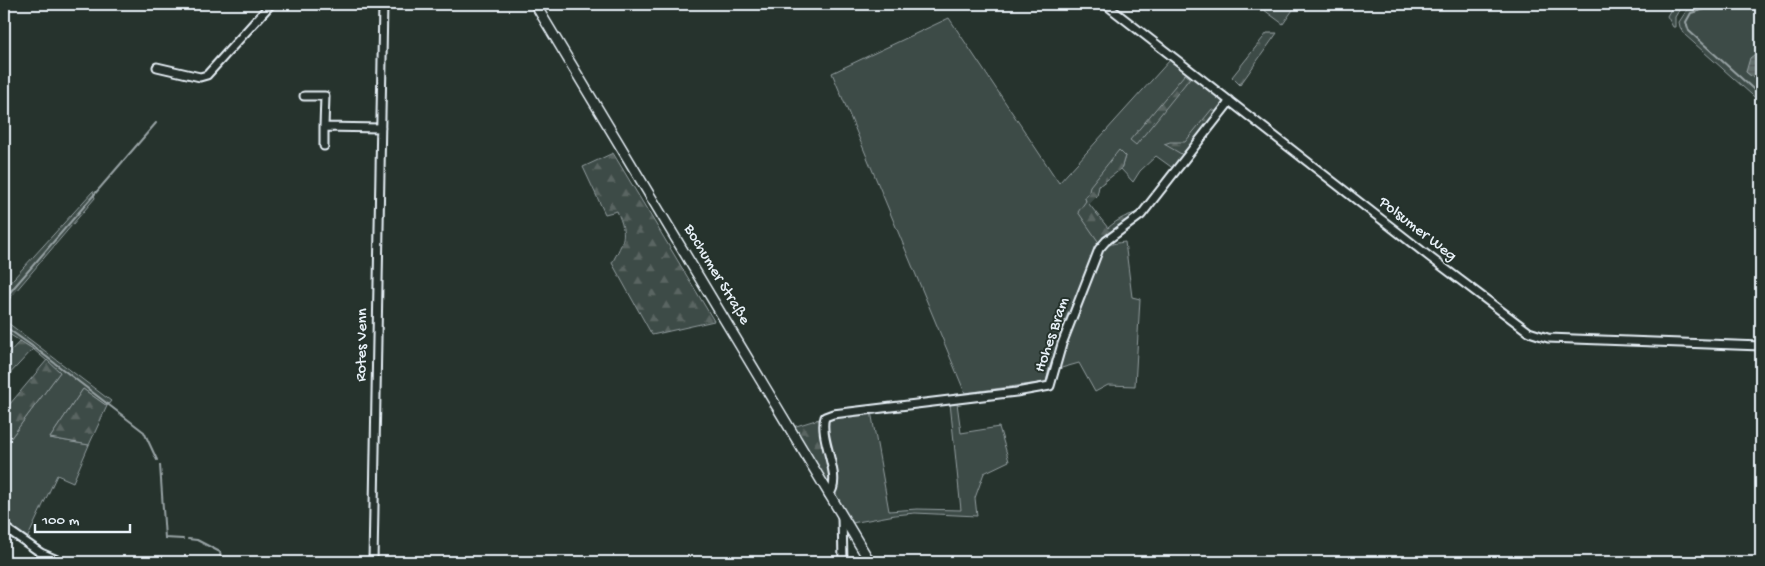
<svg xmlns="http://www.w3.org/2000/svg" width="1765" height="566" font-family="'Gochi Hand',sans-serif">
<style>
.grass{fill:#3e4b47;stroke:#939ea0}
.forest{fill:url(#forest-firs);stroke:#939ea0}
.water{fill:url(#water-rules);stroke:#98a3a5}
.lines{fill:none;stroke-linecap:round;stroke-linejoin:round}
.stream{stroke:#98a3a5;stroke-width:2}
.minor-casing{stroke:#e8f1f8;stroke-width:11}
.major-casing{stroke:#e8f1f8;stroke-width:12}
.minor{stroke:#26332d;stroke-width:7}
.major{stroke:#26332d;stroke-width:9}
.labels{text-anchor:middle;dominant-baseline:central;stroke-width:4;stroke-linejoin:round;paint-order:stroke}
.street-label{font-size:16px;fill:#e8f1f8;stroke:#26332d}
</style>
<defs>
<pattern id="forest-firs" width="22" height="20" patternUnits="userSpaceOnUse" patternTransform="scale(1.25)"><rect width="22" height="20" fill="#3e4b47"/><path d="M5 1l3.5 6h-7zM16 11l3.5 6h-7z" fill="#5a6562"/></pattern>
<pattern id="water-rules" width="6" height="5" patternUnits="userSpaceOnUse" patternTransform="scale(1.25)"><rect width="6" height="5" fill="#636f6d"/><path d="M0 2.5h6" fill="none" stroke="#535a5a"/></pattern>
</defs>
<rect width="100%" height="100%" fill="#26332d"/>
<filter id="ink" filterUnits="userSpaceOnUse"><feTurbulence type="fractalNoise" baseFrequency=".02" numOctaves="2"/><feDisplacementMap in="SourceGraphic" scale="10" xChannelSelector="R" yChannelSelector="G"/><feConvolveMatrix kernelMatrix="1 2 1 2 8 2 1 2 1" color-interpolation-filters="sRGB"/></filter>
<g filter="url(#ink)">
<path class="grass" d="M1256 4H1297L1283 24Z
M1674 4H1683L1675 17V27H1673L1667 16Z
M1691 4H1751L1761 11V45L1760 44 1759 51 1746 72 1761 84V103L1685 35 1680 27 1679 22Z
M949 18 1059 183 1170 60 1222 101 1223 106 1174 169 1156 156 1140 171 1133 182 1121 169 1125 156 1085 198 1100 244 1066 318 1049 369 1046 382 965 393 832 73Z
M93 191 95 198 4 305V289Z
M1125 242 1132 297 1140 299 1135 386 1108 385 1095 392 1079 363 1058 369 1098 258C1106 244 1109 244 1125 242Z
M4 320 111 401 107 406 83 389 50 438 89 445 73 482 57 475 27 539 4 523V447L60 372 33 349 4 331Z
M950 403H957L961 433 999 427 1009 461 984 473 975 498 977 516 915 513 895 515 852 523 833 493 824 426 828 419 833 415 871 411 889 511 917 509 961 510Z"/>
<path class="forest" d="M1267 33H1277L1240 85 1232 77Z
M1185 74 1190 78 1136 145 1130 140Z
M1212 109 1216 112 1183 155 1164 144 1170 142H1185Z
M1119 150 1125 156 1121 169 1099 186 1097 196 1089 204 1108 228C1118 219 1128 214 1141 212L1100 244 1078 212 1086 201 1085 198 1089 192 1090 186Z
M613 153 714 321 652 335 612 263C624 240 628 236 617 211L605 214 583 167Z
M20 341 33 349 4 380V358Z
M47 360 60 372 4 447V411Z
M83 389 107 406 89 445 50 438Z
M819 419 831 472 829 483H827L793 427Z"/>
<path class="water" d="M1759 44 1761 45V84L1746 72 1750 58 1759 51 1756 48Z"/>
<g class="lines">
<path class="stream" d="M1705 9 1691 13 1686 22 1689 31 1761 96
M4 299 156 123
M4 326 35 348 144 432 157 460
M160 465 165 538 183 539
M188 539 197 540 220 552 222 562"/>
<defs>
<path id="minor" d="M1105 4 1431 258 1529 332 1548 338 1761 346
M157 67 200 77 207 75 271 4
M304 96H325L324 127 381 128
M324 146V127
M829 495C844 478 818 439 825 417L833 414 1016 392 1050 386 1062 344 1099 249 1106 241 1141 215 1227 105 1229 100
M842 517 843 562
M4 527 41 553 62 562
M373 562 383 4"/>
<path id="major" d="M535 4 870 562"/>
</defs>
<use href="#minor" class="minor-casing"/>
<use href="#major" class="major-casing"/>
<use href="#minor" class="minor"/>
<use href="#major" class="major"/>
</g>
</g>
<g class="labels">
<g class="street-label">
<text transform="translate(1417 230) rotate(38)">Polsumer Weg</text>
<text transform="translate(716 275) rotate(59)">Bochumer Straße</text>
<text transform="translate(1053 335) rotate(-71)">Hohes Bram</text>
<text transform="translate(363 345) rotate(-89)">Rotes Venn</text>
</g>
</g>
<rect width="1765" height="566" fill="none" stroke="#26332d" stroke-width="20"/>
<rect x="10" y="10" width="1745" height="546" fill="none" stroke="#e8f1f8" stroke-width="2" filter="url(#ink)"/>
<path d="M35 524v8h95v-8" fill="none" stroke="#e8f1f8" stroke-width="2.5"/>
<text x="42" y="524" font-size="15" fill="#e8f1f8" stroke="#26332d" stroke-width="4" paint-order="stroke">100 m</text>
</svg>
